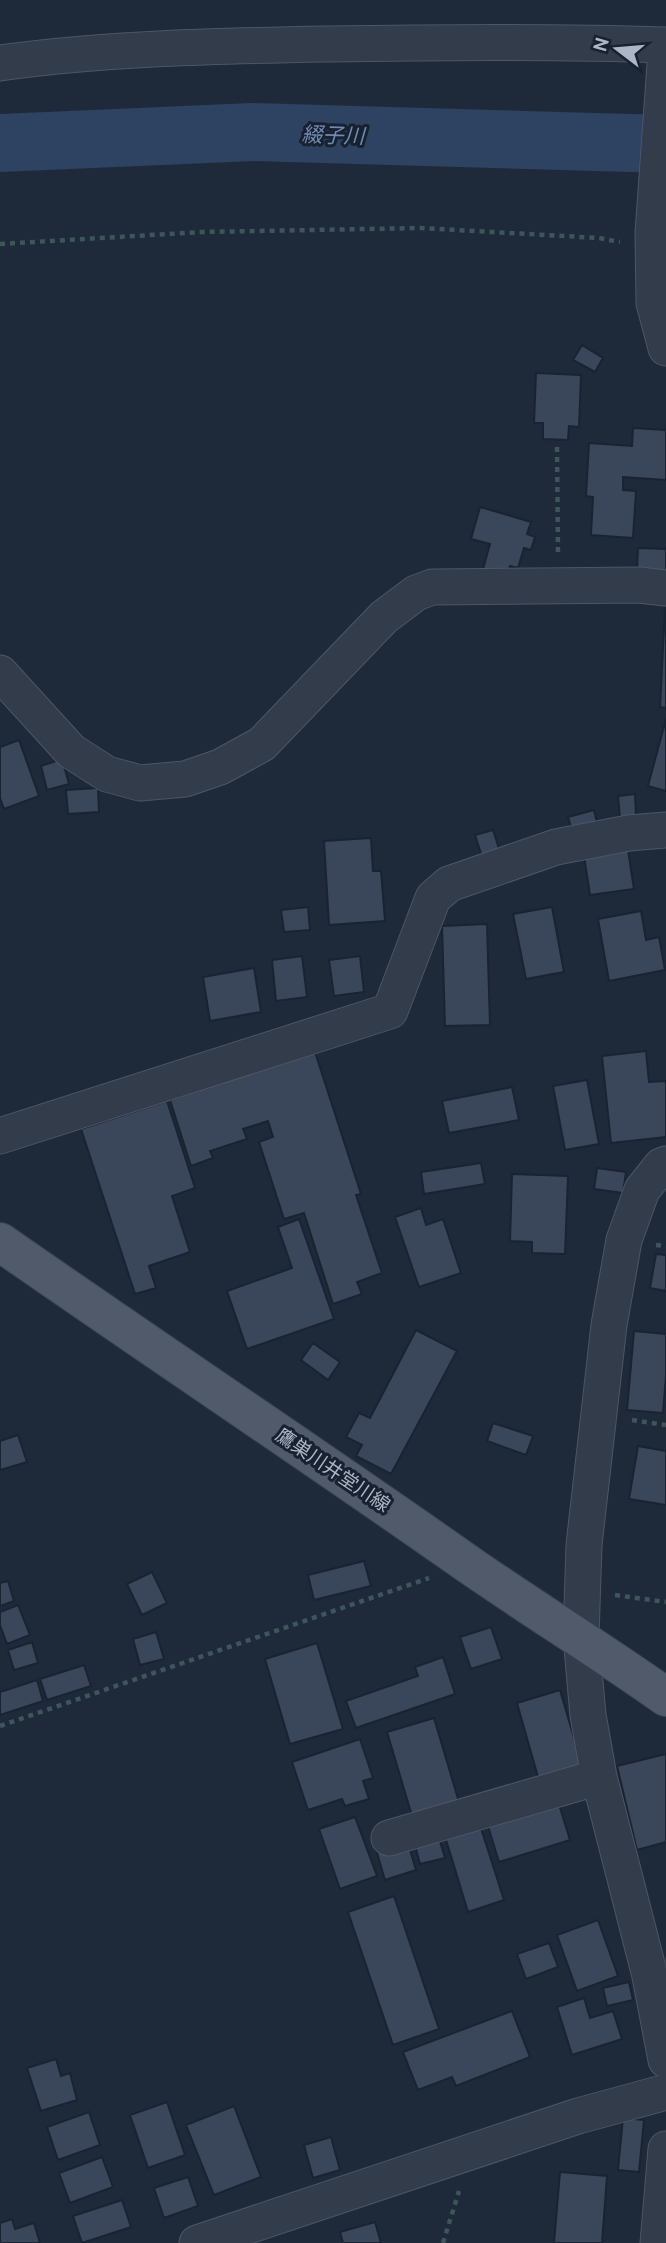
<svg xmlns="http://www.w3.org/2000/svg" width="666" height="2243" font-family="Cabin,'Noto Sans JP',sans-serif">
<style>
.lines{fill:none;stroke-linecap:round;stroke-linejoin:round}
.river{stroke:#2e4261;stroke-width:58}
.building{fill:#3a475b;stroke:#1a2331;stroke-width:2}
.minor-casing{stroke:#4d5665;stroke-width:37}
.major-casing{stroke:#3c4554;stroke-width:40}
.path{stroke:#3e5559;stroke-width:4.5;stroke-dasharray:5 5;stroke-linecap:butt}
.minor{stroke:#323c4b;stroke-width:35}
.major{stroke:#505a6b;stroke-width:38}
.labels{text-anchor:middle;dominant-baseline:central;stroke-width:6;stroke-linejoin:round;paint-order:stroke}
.street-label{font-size:19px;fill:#acb6c7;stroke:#18212f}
.water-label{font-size:21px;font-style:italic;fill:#718cb3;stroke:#18212f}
</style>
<rect width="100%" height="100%" fill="#1e2a3a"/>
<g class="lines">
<path class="river" d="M0 143 253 132 666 144"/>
</g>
<path class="building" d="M582 345 603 358 595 372 573 360Z
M536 373 581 375 579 427 569 426 568 440 543 439V423H534Z
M633 428 666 430V480L623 477V490L636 491 633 538 591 535 593 497 586 496 589 443 632 446Z
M480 507 531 522 527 534 535 537 531 550 524 548 518 568 510 566 507 576 483 569 490 544 471 539Z
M638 548 666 549V571L637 570Z
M665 608H666V708L660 707Z
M666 719V791L648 786Z
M19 740 39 796 4 809 0 798V747Z
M62 759 69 784 47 790 41 766Z
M98 788 99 812 68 814 66 790Z
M635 794 636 816 620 818 618 796Z
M594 810 598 827 573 834 568 817Z
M493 830 502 858 484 863 475 835Z
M371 838 373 871H381L385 921 329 925 324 841Z
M628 850 634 889 590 895 584 856Z
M308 907 310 930 284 932 281 910Z
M552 907 564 972 526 979 513 914Z
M641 911 646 940 659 937 665 970 609 981 598 919Z
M487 924 490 1025 445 1026 442 926Z
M302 956 307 997 276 1001 272 960Z
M360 956 364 992 334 996 329 960Z
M254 968 261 1012 210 1021 203 977Z
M646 1051 649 1082 666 1081V1137L611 1143 602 1056Z
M315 1052 361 1194 356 1195 382 1273 357 1282 362 1294 333 1304 304 1213 284 1219 259 1142 273 1137 268 1121 243 1129 247 1139 210 1151 213 1158 191 1166 170 1100Z
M587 1080 599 1144 565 1150 553 1086Z
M512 1087 519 1120 449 1133 442 1101Z
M167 1101 195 1188 172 1196 190 1252 149 1266 156 1288 135 1294 81 1129Z
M481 1163 485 1184 424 1194 421 1172Z
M597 1168 626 1172 623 1193 594 1189Z
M512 1174 568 1176 565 1254 532 1253V1242L510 1241Z
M421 1208 426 1225 443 1219 461 1273 419 1287 395 1217Z
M299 1219 334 1319 247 1349 227 1291 292 1268 278 1227Z
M656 1254 666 1255V1291L650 1288Z
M416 1330 457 1351 391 1474 356 1456 362 1445 346 1437 359 1413 370 1418Z
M634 1331 666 1334V1376L663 1413 627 1410Z
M313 1343 340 1362 328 1380 301 1360Z
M493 1423 533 1436 526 1455 487 1441Z
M18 1435 27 1462 0 1470V1441Z
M638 1446 666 1451V1505L629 1499Z
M364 1561 371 1586 314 1600 308 1575Z
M152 1572 167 1603 142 1615 127 1584Z
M8 1581 14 1601 0 1606V1583Z
M18 1605 30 1635 7 1644 0 1625V1612Z
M491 1627 502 1659 471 1669 460 1637Z
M156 1632 164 1659 140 1665 133 1639Z
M32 1642 38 1663 14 1670 8 1650Z
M317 1643 343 1729 290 1744 265 1659Z
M443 1657 455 1694 356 1728 346 1701 418 1676 415 1667Z
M84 1665 91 1686 47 1700 40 1679Z
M37 1680 43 1701 0 1715V1692Z
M560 1690 582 1765 538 1777 517 1703Z
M434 1718 459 1802 412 1816 387 1732Z
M360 1739 373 1778 363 1781 369 1799 345 1806 342 1799 308 1810 292 1762Z
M666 1754V1842L637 1850 617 1766Z
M558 1801 570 1840 499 1862 487 1823Z
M355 1817 377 1876 340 1889 319 1829Z
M479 1822 504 1900 468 1912 444 1833Z
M439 1838 445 1858 420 1864 415 1845Z
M408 1843 416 1870 385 1880 377 1853Z
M394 1896 439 2029 393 2045 348 1912Z
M598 1920 618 1976 577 1991 557 1935Z
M549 1943 558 1967 526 1979 517 1954Z
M629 1982 633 2000 607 2006 603 1988Z
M584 1998 590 2018 613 2011 622 2039 572 2055 557 2007Z
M512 2011 530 2057 456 2086 452 2077 418 2090 403 2052Z
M56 2059 61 2076 70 2073 77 2100 41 2111 27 2068Z
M167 2102 185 2155 148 2168 130 2115Z
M234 2106 261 2177 214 2195 186 2125Z
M89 2112 100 2145 58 2160 47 2127Z
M623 2118 644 2120 639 2172 618 2170Z
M331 2137 340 2170 313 2178 304 2145Z
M102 2157 113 2187 70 2203 59 2173Z
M560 2172 607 2176 602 2243H554Z
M188 2177 198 2206 164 2218 154 2188Z
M122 2200 131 2227 82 2243 73 2216Z
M12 2219 15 2229 34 2223 40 2243H0V2223Z
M375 2222 381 2243H343L340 2232Z"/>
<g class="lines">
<defs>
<path id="minor" d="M666 50 653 233 654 303 666 348
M0 63C108 48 218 46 327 44 440 42 553 41 666 45
M0 673 71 751 107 774 140 783 185 779 220 767 262 744 384 617 416 593 432 587 639 585 666 588
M0 1136 390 1011 433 898 449 884 556 847 629 833 666 830
M666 1164 661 1166 642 1190 624 1240 609 1325 584 1545 581 1637 588 1715 599 1777 650 1976 666 2060
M389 1838 599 1777
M197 2243 578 2116 666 2092
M658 2243 666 2149"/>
<path id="major" d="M0 1242C155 1350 313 1455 468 1564 533 1609 601 1651 666 1697"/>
</defs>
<use href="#minor" class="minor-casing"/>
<use href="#major" class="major-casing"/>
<path class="path" d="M0 244 202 232 421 228 599 238 620 242
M557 447 558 553
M656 1245 666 1246
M632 1420 666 1425
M615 1595 666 1602
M0 1726 429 1578
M443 2243 459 2191"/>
<use href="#minor" class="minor"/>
<use href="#major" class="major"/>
</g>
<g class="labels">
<g class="street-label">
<text transform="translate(333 1470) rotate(34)">鷹巣川井堂川線</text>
</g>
<g class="water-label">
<text transform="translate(333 135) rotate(2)">綴子川</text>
</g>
</g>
<g transform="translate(617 49) rotate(286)" stroke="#18212f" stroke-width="5" paint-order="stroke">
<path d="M0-5L12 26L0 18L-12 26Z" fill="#acb6c7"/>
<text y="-10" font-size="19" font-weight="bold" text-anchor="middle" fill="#acb6c7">N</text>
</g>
</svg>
